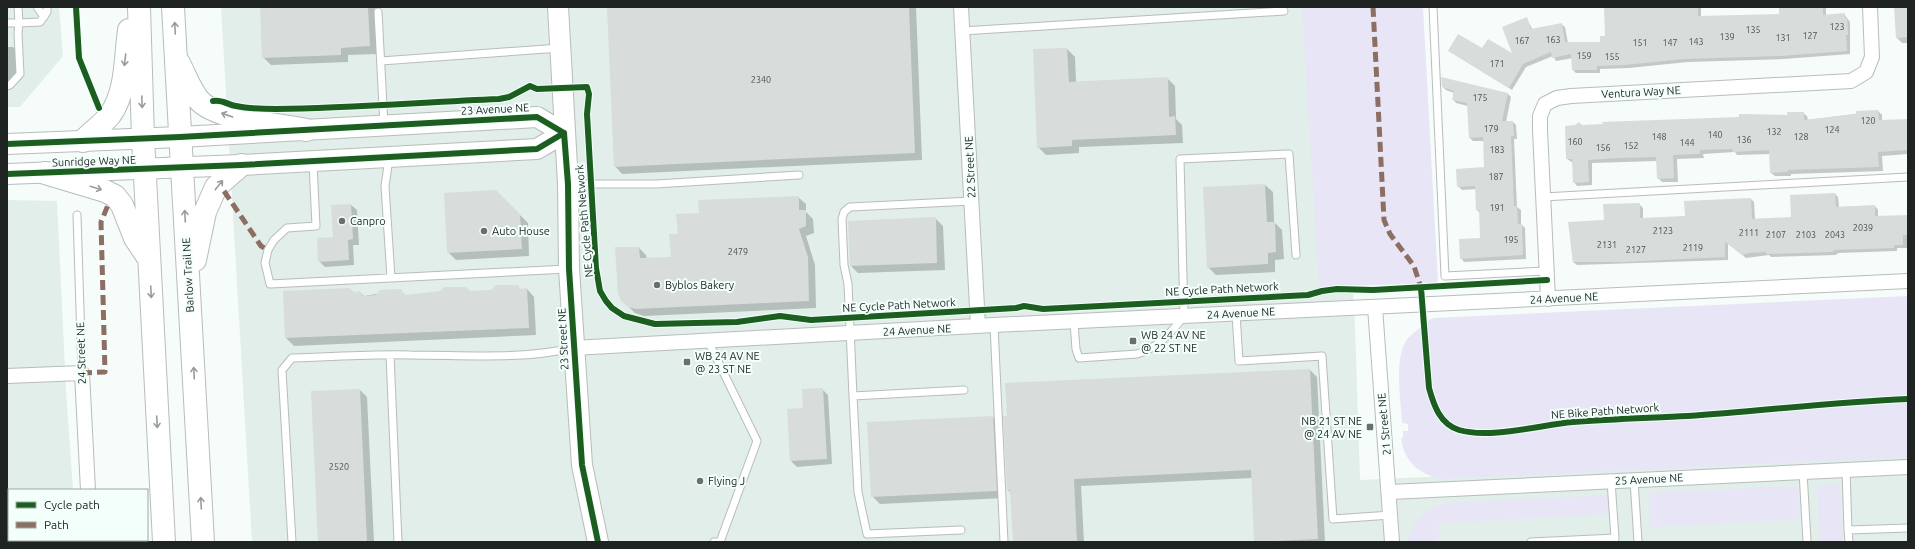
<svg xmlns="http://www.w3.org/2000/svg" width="1915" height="549" font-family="Ubuntu,sans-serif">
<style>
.built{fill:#e1eee9}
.green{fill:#e8e5f6}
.shadow{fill:#0003}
.building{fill:#d8dcdb}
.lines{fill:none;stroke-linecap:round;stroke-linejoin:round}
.lane-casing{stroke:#b8bdbb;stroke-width:9}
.street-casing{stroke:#b8bdbb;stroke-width:16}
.secondary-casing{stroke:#b8bdbb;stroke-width:22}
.primary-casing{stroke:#b8bdbb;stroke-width:24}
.lane{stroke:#fefffe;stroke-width:7}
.street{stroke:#fefffe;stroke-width:14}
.secondary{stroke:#fefffe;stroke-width:20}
.primary{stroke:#fefffe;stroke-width:22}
.quiet{stroke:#8d6e63;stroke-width:5;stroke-dasharray:10 5;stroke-linecap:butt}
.cycleway-casing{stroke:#f3fffb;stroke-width:8}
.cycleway{stroke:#1b5e20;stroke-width:6}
.oneway{stroke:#9a9c9b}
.poi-dot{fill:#6a6f6e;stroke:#f3fffb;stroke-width:1.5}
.labels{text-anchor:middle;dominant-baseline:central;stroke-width:4;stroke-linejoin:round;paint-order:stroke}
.number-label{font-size:9px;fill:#4d5150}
.street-label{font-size:11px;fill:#1f2322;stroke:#f3fffb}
.poi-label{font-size:11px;fill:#1f2322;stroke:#f3fffb;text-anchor:start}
</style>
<rect width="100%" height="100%" fill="#f6fcfa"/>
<path class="built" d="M7 7H59L63 56 20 107H7Z
M221 7H1339L1355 328 1360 480 1908 455V542H252Z
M7 200 57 201 66 391 73 490H9V540H77V542H7Z"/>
<path class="green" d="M1302 7H1423L1438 283 1319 287Z
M1908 296V457L1442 479C1420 475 1404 462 1401 438H1403V431H1408V424L1402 423C1401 401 1394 360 1406 341 1412 332 1426 325 1428 320L1434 318Z
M1838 484 1840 490 1843 542H1820L1817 486Z
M1797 486 1800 519 1649 527V493Z
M1608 495 1609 514 1439 523V536L1436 542H1407C1413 521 1424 509 1446 503Z"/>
<path class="shadow" d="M261 7H375L377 54 348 55V62L271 65 263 57Z
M608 7H916L922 160 622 174 615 166Z
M1605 7H1701V17L1780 15V7H1826V15L1844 14 1850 22V54L1784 59 1688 62 1629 68 1600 69V73H1576L1573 70V58L1556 61 1553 56 1526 67 1512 90 1449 51 1483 50 1514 55 1526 18 1533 30 1561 24 1565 27 1568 43H1601L1606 37Z
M1908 7V43H1902L1897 38Z
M7 47H13L19 53V71L7 84Z
M1067 49 1075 57 1076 82 1167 78 1175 86 1176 119 1182 125 1183 143 1079 147V153L1046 155 1038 147Z
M1442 78 1508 94 1511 97 1506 122H1513L1516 125 1517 139H1514L1517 207 1521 210V224L1525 228 1526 259 1464 262 1461 258 1481 239 1480 213 1477 210 1476 189 1462 190 1458 186 1485 168 1484 141H1473L1470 138 1468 106 1456 103 1453 99 1454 93 1446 90 1443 87Z
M1878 111 1882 115V121L1908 120V154L1882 156 1883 171 1791 174V176H1775L1771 173 1770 154 1737 155 1735 152 1703 154 1704 158 1677 159 1678 182H1662L1658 178 1657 161 1592 163V185L1577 186 1574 182 1573 163 1567 159 1582 126 1788 116 1803 113 1807 116 1808 120Z
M1265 185 1273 192 1274 222 1282 230 1284 259 1275 260V272L1216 275 1208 267Z
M496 191 528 223 529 256 456 260 448 252Z
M1835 194 1838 197 1839 207 1875 206 1878 210V217L1907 216 1908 206V248H1897V251L1838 253 1836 255 1771 257 1769 255 1746 258 1728 243V260L1577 265 1573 262 1569 223 1605 221 1639 204 1643 208V219L1686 217 1751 199 1754 202 1755 219 1792 218Z
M798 197 806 204V212L813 219 814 233 806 236 815 265 816 308 644 316 635 313 627 305 639 248 646 255 647 259 672 258 679 235 700 214Z
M351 205 357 210 359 245H353L354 265 325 267 319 261 334 238Z
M935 218 943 226 945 270 858 273 851 266Z
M517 286 521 290 527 289 534 297 536 335 294 346 286 338 284 292H360L364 296 400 290 406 296 491 291Z
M1310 370 1317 377 1325 542H1256L1252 478 1081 486 1084 542H1014L1011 493 1008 490Z
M822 389 828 395 832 464 797 467 791 461 804 409Z
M360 390 367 397 374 542H319Z
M993 417 1000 425 1004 498 880 504 872 496Z"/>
<path class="building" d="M260 7H368L370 46 341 48V55L262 58Z
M607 7H909L915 153 614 167Z
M1604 7H1698V16L1779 14V7H1823V15L1845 13V18L1847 17 1848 35H1846L1847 51 1780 56 1684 59 1625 65 1597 66V70H1572L1571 54 1552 58 1551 52 1523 64 1509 88 1448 51 1458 34 1482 48 1488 39 1512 53 1502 27 1527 17 1531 29 1562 23 1565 42H1600V36H1605Z
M1894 7H1908V37L1896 38Z
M1067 48 1069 82 1168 77 1169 117 1175 116 1176 135 1072 140V146L1037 148 1033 49Z
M1441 77 1508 93 1502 121H1513L1514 136H1511L1514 206H1517L1518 224H1522L1523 255 1460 259 1459 239 1480 238 1479 210H1476L1475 186 1457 187 1456 169 1484 167 1483 137 1469 138 1467 103 1452 100 1454 91 1442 87Z
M1878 110 1879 120 1908 119V150L1878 152 1879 167 1788 170V172L1770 173 1769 150 1733 152 1732 149 1700 150V154L1673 155 1674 178 1657 179 1656 157 1619 158 1588 160 1589 182 1573 183 1572 159H1566L1565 126 1575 125 1579 122 1582 125 1603 124 1602 122 1739 117V114L1787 115V112H1804V120L1856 114V111Z
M1265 184 1267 222H1275L1276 252 1268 253V264L1207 268 1203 187Z
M496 190 520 214 522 249 447 253 444 193Z
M1835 193 1836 207 1875 205V216L1908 215V235H1903V245H1894V248L1835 250 1832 252 1766 254V252L1749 253 1742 255 1725 242V257L1624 262H1573L1568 222 1604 220 1603 204 1640 203V218L1685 216 1684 201 1751 198 1752 219 1791 217 1790 195Z
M799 196V210H806V226L799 229 808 257 809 301 636 309 628 307 621 301 618 294 615 247H639L640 258 671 257 669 234H678L676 214 699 213 698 200Z
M351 204 353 239 348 240 349 260 318 262 317 238 333 237 331 205Z
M936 217 937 263 850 266 848 221Z
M496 285H518L520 289 527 288 529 328 285 338 283 291 349 288 354 292 360 291 363 296 376 295 380 290 401 289 405 295 440 291 444 287H466L470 291 491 290Z
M1310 369 1318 539 1254 542 1251 470 1074 479 1077 542H1013L1010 490H1007L1003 416H1007L1005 383Z
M823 388 827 459 790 461 787 409 803 408 802 389Z
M360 389 367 542H318L311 391Z
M993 416 997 491 871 497 867 422Z"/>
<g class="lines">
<defs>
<path id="lane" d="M18 7 19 23 40 22 47 12V7
M37 7 44 17
M1433 7 1445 276 1546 271
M378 12 384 125
M7 23H19L18 33 20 74 10 85 7 86
M962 31 1284 11
M381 61 560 48
M389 159 385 186 391 278
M313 163 316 226 287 228 274 240 268 250 265 263 270 284 567 269
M570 184H656L799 175
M1543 197 1908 177
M77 215 82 373
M1236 314 1239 361 1322 356 1333 519 1391 515
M1074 322 1076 349 1079 358 1137 354C1158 348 1171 333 1184 316L1180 159 1289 154 1296 255
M994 325 1004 542
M708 341 757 441 720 542H714
M390 355 398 542
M964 390 853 396 848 284 844 265 842 219 844 212 850 207 972 201
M853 396 858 492 867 534 961 530
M1846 470 1848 530 1908 528
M1803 472 1807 541
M1634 480 1638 542
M1848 530 1849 542
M292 542 282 370 292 358C332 357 371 354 411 355 465 355 520 360 573 348
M1531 542 1615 538 1611 481"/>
<path id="street" d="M961 7 978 326
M1548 299 1540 130V116L1545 104 1557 98 1571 96 1851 81 1866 72 1872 57 1870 7
M1375 307 1392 542
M573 348 994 325 1908 281
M7 376 82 373 88 490
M1390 492 1908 467
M90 540V542"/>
<path id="secondary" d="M558 7 568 184 569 269 582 465 598 542
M7 144 180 137 537 117 564 133
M7 174 241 165 537 149 564 133"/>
<path id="primary" d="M139 7 143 138 164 542
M173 7 203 542
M179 63C185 75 190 89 198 99 213 119 281 125 306 130
M83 141C92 132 103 124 110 115 127 92 125 57 129 30
M45 173 105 191 115 196 122 205 135 238 147 256
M195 260 205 212 216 187 241 165"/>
</defs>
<use href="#lane" class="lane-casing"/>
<use href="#street" class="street-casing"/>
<use href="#secondary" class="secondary-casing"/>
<use href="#primary" class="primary-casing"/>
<use href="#lane" class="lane"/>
<use href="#street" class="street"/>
<use href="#secondary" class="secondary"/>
<use href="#primary" class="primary"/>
<path class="quiet" d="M1373 7 1384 220 1390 234 1414 266 1421 288
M224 191 261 246 268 250
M82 373 105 372 101 222 108 205"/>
<defs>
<path id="cycleway" d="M76 7 79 58 99 108
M213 101C222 99 228 105 236 106 249 109 263 109 276 109 351 108 425 102 499 99L509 97 530 86 537 89 587 87 589 94 587 114 596 268 600 291 606 301 612 308 624 316 655 324 737 322 780 316 811 320 1016 308 1024 306 1043 309 1308 295 1322 291 1337 289 1373 290 1547 280
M564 133 568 184 569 269 582 465 598 542
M7 144 180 137 537 117 564 133
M7 174 241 165 537 149 564 133
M1421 288 1429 388C1434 406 1440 424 1459 430 1489 439 1541 425 1573 422 1612 419 1650 418 1688 416 1761 411 1834 402 1908 399"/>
</defs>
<use href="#cycleway" class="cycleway-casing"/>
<use href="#cycleway" class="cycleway"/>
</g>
<defs><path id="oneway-shaft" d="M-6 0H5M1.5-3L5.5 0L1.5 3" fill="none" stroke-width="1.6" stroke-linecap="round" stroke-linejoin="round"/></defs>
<g class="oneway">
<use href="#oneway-shaft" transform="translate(175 28) rotate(-93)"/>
<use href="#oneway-shaft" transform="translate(125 60) rotate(97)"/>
<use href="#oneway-shaft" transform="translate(142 102) rotate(88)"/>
<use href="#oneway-shaft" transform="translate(227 115) rotate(-161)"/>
<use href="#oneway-shaft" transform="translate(219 185) rotate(-51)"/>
<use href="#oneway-shaft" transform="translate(96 188) rotate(17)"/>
<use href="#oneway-shaft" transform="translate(185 216) rotate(-93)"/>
<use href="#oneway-shaft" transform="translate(151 292) rotate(87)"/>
<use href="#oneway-shaft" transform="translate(194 373) rotate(-93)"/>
<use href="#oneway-shaft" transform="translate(157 422) rotate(87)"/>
<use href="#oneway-shaft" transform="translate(201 503) rotate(-93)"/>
</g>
<g class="poi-dot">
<circle cx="342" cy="221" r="4"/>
<circle cx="484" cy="231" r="4"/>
<circle cx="657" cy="285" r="4"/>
<rect x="1129" y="337" width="8" height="8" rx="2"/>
<rect x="683" y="358" width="8" height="8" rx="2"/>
<rect x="1366" y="423" width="8" height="8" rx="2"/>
<circle cx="700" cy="481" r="4"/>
</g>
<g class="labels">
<g class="number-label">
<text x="1837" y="27">123</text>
<text x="1753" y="30">135</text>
<text x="1810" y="36">127</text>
<text x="1727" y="37">139</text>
<text x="1783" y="38">131</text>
<text x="1553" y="40">163</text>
<text x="1522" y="41">167</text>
<text x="1696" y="42">143</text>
<text x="1640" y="43">151</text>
<text x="1670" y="43">147</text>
<text x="1584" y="56">159</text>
<text x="1612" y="57">155</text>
<text x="1497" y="64">171</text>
<text x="761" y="80">2340</text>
<text x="1480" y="98">175</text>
<text x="1868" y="121">120</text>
<text x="1491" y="129">179</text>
<text x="1832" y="130">124</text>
<text x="1774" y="132">132</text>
<text x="1715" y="135">140</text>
<text x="1659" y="137">148</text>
<text x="1801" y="137">128</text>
<text x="1744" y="140">136</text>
<text x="1575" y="142">160</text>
<text x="1687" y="143">144</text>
<text x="1631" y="146">152</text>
<text x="1603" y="148">156</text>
<text x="1497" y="150">183</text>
<text x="1496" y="177">187</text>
<text x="1497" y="208">191</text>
<text x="1863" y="228">2039</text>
<text x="1663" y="231">2123</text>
<text x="1749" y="233">2111</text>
<text x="1776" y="235">2107</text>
<text x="1806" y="235">2103</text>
<text x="1835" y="235">2043</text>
<text x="1511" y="240">195</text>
<text x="1607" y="245">2131</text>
<text x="1693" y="248">2119</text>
<text x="1636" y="250">2127</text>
<text x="738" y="252">2479</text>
<text x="339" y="467">2520</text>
</g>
<g class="street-label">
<text transform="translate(1641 92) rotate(-3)">Ventura Way NE</text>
<text transform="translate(495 109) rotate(-3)">23 Avenue NE</text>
<text transform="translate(94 161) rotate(-2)">Sunridge Way NE</text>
<text transform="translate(970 167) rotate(-93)">22 Street NE</text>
<text transform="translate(584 221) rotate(-95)">NE Cycle Path Network</text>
<text transform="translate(188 275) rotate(-93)">Barlow Trail NE</text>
<text transform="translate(1222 289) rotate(-3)">NE Cycle Path Network</text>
<text transform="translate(1564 298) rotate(-3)">24 Avenue NE</text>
<text transform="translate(899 305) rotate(-3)">NE Cycle Path Network</text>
<text transform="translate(1241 313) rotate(-3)">24 Avenue NE</text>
<text transform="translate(917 330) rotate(-3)">24 Avenue NE</text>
<text transform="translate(563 339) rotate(-93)">23 Street NE</text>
<text transform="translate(81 353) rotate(-92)">24 Street NE</text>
<text transform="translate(1605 411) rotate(-4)">NE Bike Path Network</text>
<text transform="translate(1384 424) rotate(-95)">21 Street NE</text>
<text transform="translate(1649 479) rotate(-3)">25 Avenue NE</text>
</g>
<g class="poi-label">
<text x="350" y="221">Canpro</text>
<text x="492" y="231">Auto House</text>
<text x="665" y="285">Byblos Bakery</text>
<text x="1141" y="335">WB 24 AV NE<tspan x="1141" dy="13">@ 22 ST NE</tspan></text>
<text x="695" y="356">WB 24 AV NE<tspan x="695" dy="13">@ 23 ST NE</tspan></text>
<text x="1362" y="421" text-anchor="end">NB 21 ST NE<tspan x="1362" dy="13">@ 24 AV NE</tspan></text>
<text x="708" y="481">Flying J</text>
</g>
</g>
<rect width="1915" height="549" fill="none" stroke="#1f2322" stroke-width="16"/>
<rect x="8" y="489" width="140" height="52" fill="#f3fffb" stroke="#9ea7a4"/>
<rect x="16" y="502" width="20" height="6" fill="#1b5e20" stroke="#9ea7a4"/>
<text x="44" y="509" font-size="12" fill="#1f2322">Cycle path</text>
<rect x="16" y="522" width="20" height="6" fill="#8d6e63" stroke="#9ea7a4"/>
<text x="44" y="529" font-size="12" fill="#1f2322">Path</text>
</svg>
